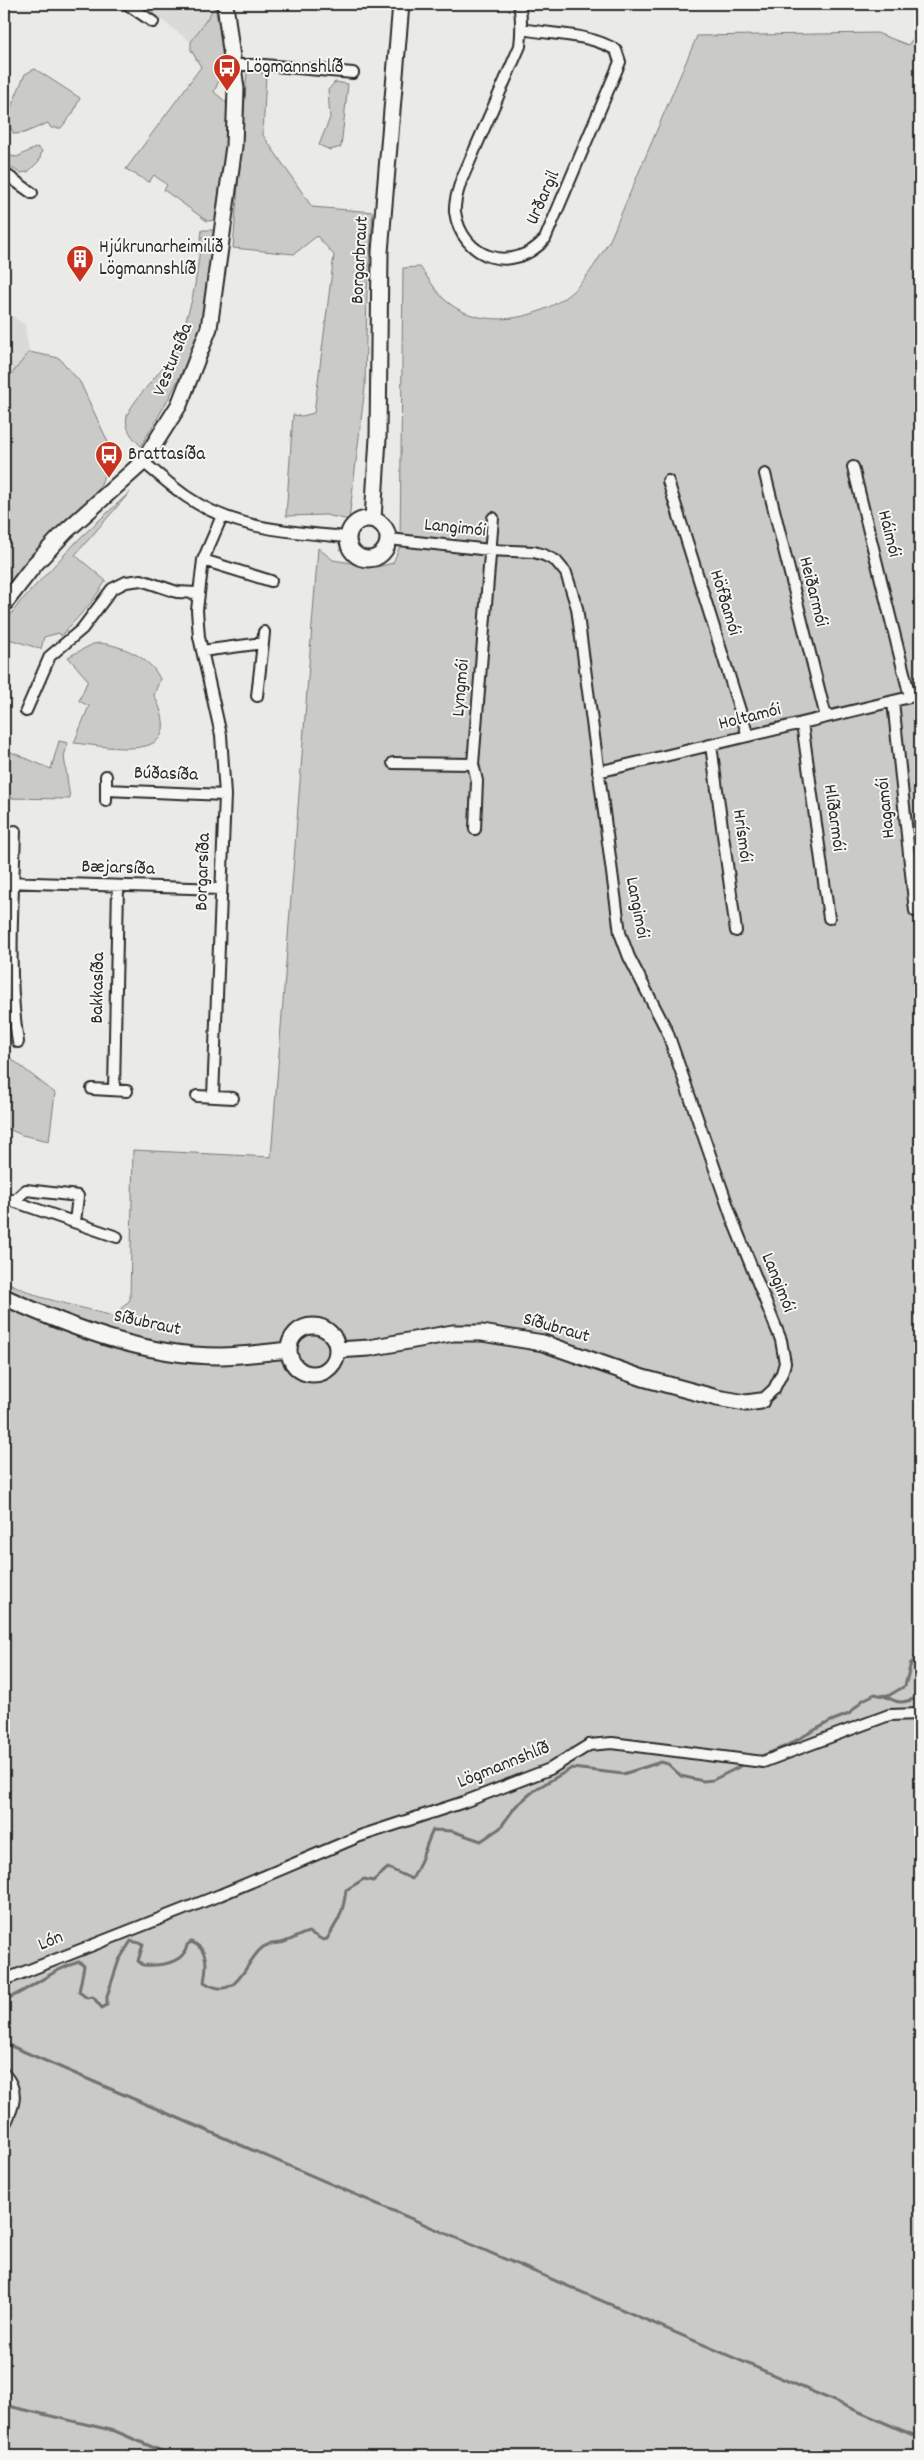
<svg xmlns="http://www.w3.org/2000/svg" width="924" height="2460" font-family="Dekko,sans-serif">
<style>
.built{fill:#dadad6}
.green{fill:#cacac7;stroke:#7a7a79}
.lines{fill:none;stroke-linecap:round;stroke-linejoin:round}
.stream{stroke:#727270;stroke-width:3}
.street-casing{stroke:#2b2b2b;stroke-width:14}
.secondary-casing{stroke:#2b2b2b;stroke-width:19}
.street{stroke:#f6f6f2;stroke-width:10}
.secondary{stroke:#f6f6f2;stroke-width:15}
.labels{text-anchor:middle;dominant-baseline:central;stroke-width:4;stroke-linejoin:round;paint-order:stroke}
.poi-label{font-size:19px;fill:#2b2b2b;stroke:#f6f6f2;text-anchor:start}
.street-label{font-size:19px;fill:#2b2b2b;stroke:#f6f6f2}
</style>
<rect width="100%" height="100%" fill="#eaeae6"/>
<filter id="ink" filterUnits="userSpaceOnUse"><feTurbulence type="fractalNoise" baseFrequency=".02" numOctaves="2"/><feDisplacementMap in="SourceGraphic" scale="10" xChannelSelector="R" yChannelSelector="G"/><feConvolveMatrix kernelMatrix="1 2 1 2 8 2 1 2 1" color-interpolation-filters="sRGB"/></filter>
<g filter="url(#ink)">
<path class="built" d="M140 4H214L215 7 191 42Z
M4 310 25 325 29 352 4 384Z"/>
<path class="green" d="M215 7 226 64 214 92 226 102 228 114 220 220 207 221 164 190 167 185 154 175 149 182 126 169 201 67 191 50V42Z
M920 30V2456H4V1281L40 1297 113 1316 130 1300 133 1150 271 1157 318 548 333 560 377 567 393 563 400 546 403 268 420 267C428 277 434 289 443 298 478 332 541 321 574 290 589 276 599 258 610 240L697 36 877 33 908 45Z
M35 69 80 98 73 113 61 128H51L48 123 24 133 14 134 6 119 25 74Z
M247 72 266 73 263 135 312 207 373 212 367 293 365 387 349 520 326 515 286 516 293 415 302 416 314 413 334 255 317 236 294 254 233 248Z
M335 82 348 84 341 147 330 150 319 145 330 118 328 90Z
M37 147 42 151 39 161 28 172 20 173 6 164 11 156 17 157Z
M202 230H217C215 250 213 271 210 291 199 348 170 397 141 446 133 438 124 429 127 416 132 401 158 376 167 361 194 314 196 282 202 230Z
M29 352 59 358 80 382 114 455 108 464 100 487 88 504 4 597V384Z
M130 492 75 555 106 581 90 604 61 636 59 633 44 637 41 649 9 639 4 650V624L20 602 80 538Z
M100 643C123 646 150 657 160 679L154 695C190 765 113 747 74 743L89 706 79 701 88 680 68 657 93 644Z
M59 741 68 743 64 756 70 799 4 798V749L51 769Z
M4 1056 9 1057 55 1093 49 1141 22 1135 4 1127Z"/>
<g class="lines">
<path class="stream" d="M884 1695 888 1696 905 1686 911 1663 920 1656
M757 1758 784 1747 831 1721 849 1714 863 1700 875 1694C899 1698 890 1708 920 1697
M4 1994 9 1998C34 1987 53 1969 79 1962L84 1966 79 1992 87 1998 93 1997 102 2008 107 2005V1996L119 1960 131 1941 143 1944 138 1961 143 1965C159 1966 184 1964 187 1945L191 1942C209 1948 207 1967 204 1982 238 2004 244 1962 262 1948 268 1943 273 1944 280 1943 290 1942 299 1934 309 1932L323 1940 327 1939C339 1919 343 1914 346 1890L364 1879 373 1881 388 1868 412 1879C422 1863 425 1846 433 1830L452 1831 481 1841 500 1828 516 1806 536 1789 572 1768 623 1774 661 1762 668 1764 681 1776 703 1781 713 1780 745 1764
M4 2043 920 2438
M4 2405 115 2431 173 2456"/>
<defs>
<path id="street" d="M127 4 153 22
M519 4C522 19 522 30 520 46L461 181C458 191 454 201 455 212 462 259 513 275 545 239L620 62 616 50C588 33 553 35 522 29
M234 65H264L353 73
M4 173 32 193
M143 462C157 473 172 487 187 497 235 530 292 532 348 537
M765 474 826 717
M668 481 748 736
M389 539 490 550 534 552 544 555 556 561 566 573 577 608 620 933 629 957 667 1031 733 1221 781 1340 785 1363 782 1373 774 1389 761 1401
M203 560 271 581
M263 643 264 632
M202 651 263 643 257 696
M893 701 915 911
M26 711 50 656 82 629 112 589 126 582 141 580 177 592 197 593
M802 723 829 918
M711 745 736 931
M393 763 473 764
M598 772 910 697 853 467
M106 776V801
M106 790 225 795
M475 829 477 781 473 764 493 518
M15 831C13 902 7 971 18 1042
M4 882 221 889
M92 1089 127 1091
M114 1090 118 886
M197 1096 233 1098
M213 1097 225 795 221 735 199 637 197 610 203 560 222 516
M4 1198 117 1237
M14 1201 26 1190 78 1196 75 1222
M4 1980 220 1895 360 1836 464 1802 550 1769 589 1745 612 1743 763 1762 889 1715 920 1714
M4 2074C20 2091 14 2107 4 2126"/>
<path id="secondary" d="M348 539a20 20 0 1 1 40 0a20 20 0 1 1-40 0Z
M373 519 378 438 380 252 401 4
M4 604 34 565 65 532 143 462 179 405 209 328 234 146 236 89 225 4
M4 1297C72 1328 145 1356 220 1356 243 1356 266 1352 289 1350
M289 1350a24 24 0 1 1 48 0a24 24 0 1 1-48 0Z
M337 1350 369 1348 453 1333H482L543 1343 643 1378 717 1398 746 1403 761 1401"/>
</defs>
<use href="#street" class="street-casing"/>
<use href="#secondary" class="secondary-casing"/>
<use href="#street" class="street"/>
<use href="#secondary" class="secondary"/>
</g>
</g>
<defs>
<symbol id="bus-pin" viewBox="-11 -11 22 30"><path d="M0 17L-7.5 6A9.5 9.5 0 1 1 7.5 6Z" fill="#c8321e" stroke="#f6f6f2"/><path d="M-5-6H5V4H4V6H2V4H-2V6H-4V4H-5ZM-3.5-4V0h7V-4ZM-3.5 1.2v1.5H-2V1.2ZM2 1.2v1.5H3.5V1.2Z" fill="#fff"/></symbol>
<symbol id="building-pin" viewBox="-11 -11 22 30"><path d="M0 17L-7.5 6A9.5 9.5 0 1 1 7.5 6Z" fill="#c8321e" stroke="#f6f6f2"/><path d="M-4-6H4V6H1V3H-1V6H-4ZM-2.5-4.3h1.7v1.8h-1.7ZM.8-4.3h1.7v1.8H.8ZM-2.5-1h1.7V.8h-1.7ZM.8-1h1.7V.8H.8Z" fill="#fff"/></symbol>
</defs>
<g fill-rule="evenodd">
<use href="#bus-pin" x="211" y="52" width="32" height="43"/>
<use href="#building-pin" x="64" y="243" width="32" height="43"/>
<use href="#bus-pin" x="93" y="439" width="32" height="43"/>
</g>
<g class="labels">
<g class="poi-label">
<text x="246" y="68">Lögmannshlíð</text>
<text x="99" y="248">Hjúkrunarheimilið<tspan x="99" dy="22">Lögmannshlíð</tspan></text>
<text x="128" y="455">Brattasíða</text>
</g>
<g class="street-label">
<text transform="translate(544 198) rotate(-66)">Urðargil</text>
<text transform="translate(361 260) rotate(-87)">Borgarbraut</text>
<text transform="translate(174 360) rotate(-68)">Vestursíða</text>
<text transform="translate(455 529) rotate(6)">Langimói</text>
<text transform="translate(888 534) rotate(76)">Háimói</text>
<text transform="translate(812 592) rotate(76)">Heiðarmói</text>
<text transform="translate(724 603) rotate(73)">Höfðamói</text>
<text transform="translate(462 688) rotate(-85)">Lyngmói</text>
<text transform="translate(750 718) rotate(-14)">Holtamói</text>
<text transform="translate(166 775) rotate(2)">Búðasíða</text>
<text transform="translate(887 808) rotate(-96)">Hagamói</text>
<text transform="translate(833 818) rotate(82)">Hlíðarmói</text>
<text transform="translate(741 836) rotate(82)">Hrísmói</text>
<text transform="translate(118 869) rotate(2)">Bæjarsíða</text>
<text transform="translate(204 872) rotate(-88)">Borgarsíða</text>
<text transform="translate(636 908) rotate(79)">Langimói</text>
<text transform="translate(99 988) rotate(-89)">Bakkasíða</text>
<text transform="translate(777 1283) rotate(68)">Langimói</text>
<text transform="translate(147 1324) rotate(12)">Síðubraut</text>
<text transform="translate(556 1329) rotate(16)">Síðubraut</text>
<text transform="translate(504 1766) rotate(-22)">Lögmannshlíð</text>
<text transform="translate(51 1942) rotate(-22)">Lón</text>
</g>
</g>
<rect width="924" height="2460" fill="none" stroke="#f6f6f2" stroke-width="20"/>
<rect x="10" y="10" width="904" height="2440" fill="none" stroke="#2b2b2b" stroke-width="2" filter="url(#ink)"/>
</svg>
